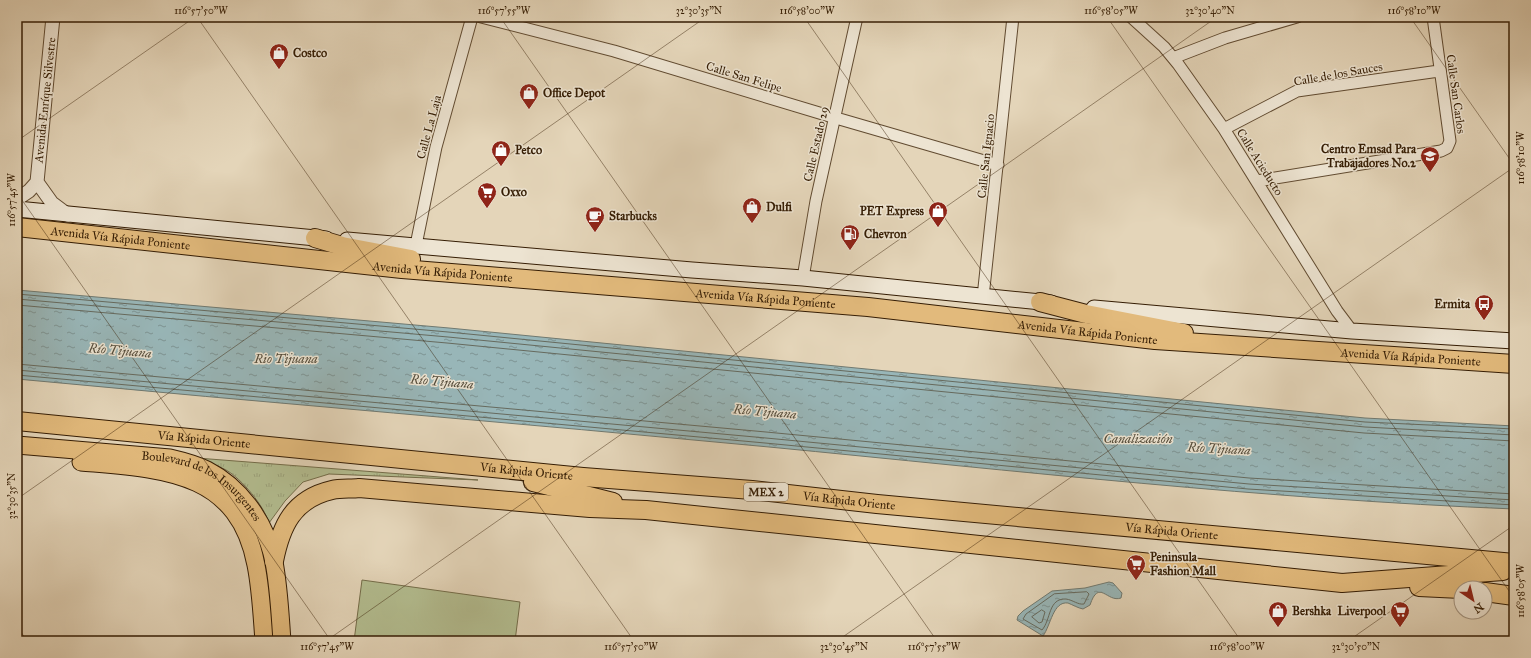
<svg xmlns="http://www.w3.org/2000/svg" width="1531" height="658" font-family="'IM FELL Great Primer',serif">
<style>
.grass{fill:url(#grass-tufts);stroke:#746d4a}
.pitch{fill:#b3bd90;stroke:#746d4a}
.water{fill:url(#water-ripples);stroke:#707970}
.lines{fill:none;stroke-linecap:round;stroke-linejoin:round}
.shore{stroke:#666a5e;stroke-width:1}
.minor-casing{stroke:#614b31;stroke-width:13}
.tertiary-casing{stroke:#614b31;stroke-width:15}
.secondary-casing{stroke:#351d04;stroke-width:17}
.primary-casing{stroke:#351d04;stroke-width:19}
.trunk-casing{stroke:#351d04;stroke-width:20}
.minor{stroke:#ede4d2;stroke-width:11}
.tertiary{stroke:#ede4d2;stroke-width:13}
.secondary{stroke:#ede4d2;stroke-width:15}
.primary{stroke:#e2ba7c;stroke-width:17}
.trunk{stroke:#e2ba7c;stroke-width:18}
.ticks{fill:none;stroke:#351d04;stroke-width:1;stroke-opacity:0.45}
.labels{text-anchor:middle;dominant-baseline:central;stroke-width:3;stroke-linejoin:round;paint-order:stroke}
.shield{fill:#ede4d2;stroke:#6c5942;stroke-width:1}
.shield-label{font-size:11px;font-weight:bold;fill:#351d04}
.poi-label{font-size:12px;font-weight:bold;fill:#351d04;stroke:#ede4d2;text-anchor:start}
.street-label{font-size:12px;fill:#351d04;stroke:#ede4d2}
.water-label{font-size:13px;font-style:italic;fill:#534b3a;stroke:#ede4d2}
.neatline{fill:none;stroke:#351d04;stroke-width:1.5}
.ticks-label{font-size:10px;text-anchor:middle;fill:#351d04}
</style>
<defs>
<pattern id="grass-tufts" width="24" height="20" patternUnits="userSpaceOnUse"><rect width="24" height="20" fill="#b3bd90"/><path d="M3 7l-1-3M5 7V3M7 7l1-3M15 17l-1-3M17 17v-4M19 17l1-3" fill="none" stroke="#9ba27b"/></pattern>
<pattern id="water-ripples" width="26" height="14" patternUnits="userSpaceOnUse"><rect width="26" height="14" fill="#98b6b8"/><path d="M2 4q2-2 4 0t4 0M15 11q2-2 4 0t4 0" fill="none" stroke="#7d9393"/></pattern>
</defs>
<rect width="100%" height="100%" fill="#e4d5b9"/>
<filter id="stains"><feTurbulence type="fractalNoise" baseFrequency=".005" numOctaves="4"/><feColorMatrix values="0 0 0 0 .2 0 0 0 0 .09 0 0 0 0 .02 0 0 0 .5 -.17"/></filter>
<radialGradient id="worn" r=".72"><stop offset=".6" stop-color="#630" stop-opacity="0"/><stop offset="1" stop-color="#630" stop-opacity=".3"/></radialGradient>
<path class="grass" d="M197 458 478 480 329 474 303 482 285 501 269 523C264 506 242 479 226 470 217 465 207 462 197 458Z"/>
<path class="pitch" d="M362 580 520 602 515 641H354Z"/>
<path class="water" d="M17 290 449 328 1365 418 1514 426V509C1265 499 1017 471 769 447 519 423 268 403 17 379Z
M1109 582 1113 583 1122 593 1121 598C1107 603 1099 578 1090 605L1083 609C1078 608 1073 605 1068 603 1053 601 1051 625 1043 636L1017 620 1018 616 1023 611 1052 591 1085 588Z"/>
<g class="lines">
<path class="shore" d="M17 294 448 332 1365 422 1514 429
M17 299 448 337 1365 427 1514 435
M17 305 447 343 1364 433 1514 441
M17 364 766 432 1249 478 1514 494
M17 370 766 438 1249 484 1514 500
M17 375 765 443 1248 489 1514 505
M1087 592 1089 594 1084 604C1078 605 1073 600 1066 599 1048 598 1051 620 1042 630L1023 619 1026 614 1054 594Z
M1042 610 1045 612 1042 622 1039 623 1032 617Z"/>
<defs>
<path id="minor" d="M481 17 614 51 836 118 998 165
M1131 17 1164 47 1178 64 1224 129 1337 311 1352 331
M1173 58 1225 38 1297 17
M1224 129 1297 91 1439 71
M1257 181 1441 151 1447 148 1450 141 1433 17
M416 245 436 147 472 17
M803 278 816 201 857 17
M983 297 1013 17"/>
<path id="tertiary" d="M53 17 37 182 52 203 68 215
M17 199 29 191 37 182"/>
<path id="secondary" d="M17 209 326 239
M347 240 692 270 803 278 1051 303
M1094 308 1352 331 1514 341"/>
<g id="primary">
<path id="s1" d="M17 445 170 458C183 461 195 464 207 470 242 488 267 525 274 562 279 588 280 615 282 641"/>
<path d="M81 462C161 469 238 470 256 565 261 590 262 616 264 641"/>
</g>
<g id="trunk">
<path id="s2" d="M17 227 402 269 868 307 1155 340 1514 364"/>
<path d="M315 238 342 246 411 259"/>
<path d="M1040 302 1086 314 1184 333"/>
<path id="s3" d="M17 421 583 477 752 490 877 504 1514 563"/>
<path d="M533 482 613 502"/>
<path d="M274 561C281 526 293 499 332 490 340 488 351 489 359 488L590 508 646 510 1342 583 1503 571"/>
<path d="M1419 587 1461 589"/>
<path d="M1485 592 1514 596"/>
</g>
</defs>
<use href="#minor" class="minor-casing"/>
<use href="#tertiary" class="tertiary-casing"/>
<use href="#secondary" class="secondary-casing"/>
<use href="#primary" class="primary-casing"/>
<use href="#trunk" class="trunk-casing"/>
<use href="#minor" class="minor"/>
<use href="#tertiary" class="tertiary"/>
<use href="#secondary" class="secondary"/>
<use href="#primary" class="primary"/>
<use href="#trunk" class="trunk"/>
</g>
<path class="ticks" d="M197 17 634 641M500 17 937 641M804 17 1241 641M1107 17 1514 598M1410 17 1514 165M17 141 195 17M17 193 331 641M17 499 706 17M17 626 27 641M326 641 1217 17M837 641 1514 167M1348 641 1514 525"/>
<defs>
<symbol id="shop-pin" viewBox="-11 -11 22 30"><path d="M0 17L-7.5 6A9.5 9.5 0 1 1 7.5 6Z" fill="#8f2418" stroke="#ede4d2"/><path d="M-5-2.5h2.3a2.7 3.5 0 0 1 5.4 0H5L5.5 6h-11ZM-1.5-2.5h3a1.5 2.3 0 0 0-3 0Z" fill="#fff"/></symbol>
<symbol id="university-pin" viewBox="-11 -11 22 30"><path d="M0 17L-7.5 6A9.5 9.5 0 1 1 7.5 6Z" fill="#8f2418" stroke="#ede4d2"/><path d="M0-5L7-2L0 1L-7-2ZM-4 1L0 2.5L4 1V4Q0 6-4 4Z" fill="#fff"/></symbol>
<symbol id="supermarket-pin" viewBox="-11 -11 22 30"><path d="M0 17L-7.5 6A9.5 9.5 0 1 1 7.5 6Z" fill="#8f2418" stroke="#ede4d2"/><path d="M-6-5.5h2.5l.6 2H6L4.5 2H-2.5L-4.4-4H-6ZM-1.5 3.2a1.3 1.3 0 1 0 .1 0ZM3 3.2a1.3 1.3 0 1 0 .1 0Z" fill="#fff"/></symbol>
<symbol id="cafe-pin" viewBox="-11 -11 22 30"><path d="M0 17L-7.5 6A9.5 9.5 0 1 1 7.5 6Z" fill="#8f2418" stroke="#ede4d2"/><path d="M-5.5-4.5H6V0H3Q3 3.5 0 3.5H-2.5Q-5.5 3.5-5.5 0ZM3-3.2v2h1.7v-2ZM-6 4.5H4V6H-6Z" fill="#fff"/></symbol>
<symbol id="fuel-pin" viewBox="-11 -11 22 30"><path d="M0 17L-7.5 6A9.5 9.5 0 1 1 7.5 6Z" fill="#8f2418" stroke="#ede4d2"/><path d="M-5.5-6h7V0h2V4h1.3V-2.5L3-4.5l.8-.8L6-3V5H2.5V1h-1V6h-7ZM-4.2-4.7v3.2H.2V-4.7Z" fill="#fff"/></symbol>
<symbol id="bus-pin" viewBox="-11 -11 22 30"><path d="M0 17L-7.5 6A9.5 9.5 0 1 1 7.5 6Z" fill="#8f2418" stroke="#ede4d2"/><path d="M-5-6H5V4H4V6H2V4H-2V6H-4V4H-5ZM-3.5-4V0h7V-4ZM-3.5 1.2v1.5H-2V1.2ZM2 1.2v1.5H3.5V1.2Z" fill="#fff"/></symbol>
</defs>
<g fill-rule="evenodd">
<use href="#shop-pin" x="268" y="42" width="22" height="30"/>
<use href="#shop-pin" x="518" y="82" width="22" height="30"/>
<use href="#shop-pin" x="490" y="139" width="22" height="30"/>
<use href="#university-pin" x="1419" y="145" width="22" height="30"/>
<use href="#supermarket-pin" x="476" y="181" width="22" height="30"/>
<use href="#shop-pin" x="741" y="196" width="22" height="30"/>
<use href="#shop-pin" x="927" y="200" width="22" height="30"/>
<use href="#cafe-pin" x="584" y="205" width="22" height="30"/>
<use href="#fuel-pin" x="839" y="223" width="22" height="30"/>
<use href="#bus-pin" x="1473" y="293" width="22" height="30"/>
<use href="#supermarket-pin" x="1125" y="553" width="22" height="30"/>
<use href="#shop-pin" x="1267" y="600" width="22" height="30"/>
<use href="#supermarket-pin" x="1389" y="600" width="22" height="30"/>
</g>
<g class="labels">
<rect class="shield" x="744" y="483" width="44" height="18" rx="3"/>
<g class="shield-label">
<text x="766" y="492">MEX 2</text>
</g>
<g class="poi-label">
<text x="293" y="53">Costco</text>
<text x="543" y="93">Office Depot</text>
<text x="1416" y="149" text-anchor="end">Centro Emsad Para<tspan x="1416" dy="14">Trabajadores No.2</tspan></text>
<text x="515" y="150">Petco</text>
<text x="501" y="192">Oxxo</text>
<text x="766" y="207">Dulfi</text>
<text x="924" y="211" text-anchor="end">PET Express</text>
<text x="609" y="216">Starbucks</text>
<text x="864" y="234">Chevron</text>
<text x="1470" y="304" text-anchor="end">Ermita</text>
<text x="1150" y="557">Peninsula<tspan x="1150" dy="14">Fashion Mall</tspan></text>
<text x="1292" y="611">Bershka</text>
<text x="1386" y="611" text-anchor="end">Liverpool</text>
</g>
<g class="street-label">
<text transform="translate(1338 74) rotate(-10)">Calle de los Sauces</text>
<text transform="translate(744 77) rotate(17)">Calle San Felipe</text>
<text transform="translate(1456 94) rotate(82)">Calle San Carlos</text>
<text transform="translate(45 100) rotate(-84)">Avenida Enríque Silvestre</text>
<text transform="translate(429 127) rotate(-75)">Calle La Laja</text>
<text transform="translate(816 144) rotate(-77)">Calle Estado 29</text>
<text transform="translate(986 156) rotate(-84)">Calle San Ignacio</text>
<text transform="translate(1260 162) rotate(58)">Calle Acieducto</text>
<text stroke="none"><textPath href="#s2" startOffset="104">Avenida Vía Rápida Poniente</textPath></text>
<text stroke="none"><textPath href="#s2" startOffset="428">Avenida Vía Rápida Poniente</textPath></text>
<text stroke="none"><textPath href="#s2" startOffset="752">Avenida Vía Rápida Poniente</textPath></text>
<text stroke="none"><textPath href="#s2" startOffset="1076">Avenida Vía Rápida Poniente</textPath></text>
<text stroke="none"><textPath href="#s2" startOffset="1400">Avenida Vía Rápida Poniente</textPath></text>
<text stroke="none"><textPath href="#s3" startOffset="188">Vía Rápida Oriente</textPath></text>
<text stroke="none"><textPath href="#s3" startOffset="512">Vía Rápida Oriente</textPath></text>
<text stroke="none"><textPath href="#s1" startOffset="195">Boulevard de los Insurgentes</textPath></text>
<text stroke="none"><textPath href="#s3" startOffset="836">Vía Rápida Oriente</textPath></text>
<text stroke="none"><textPath href="#s3" startOffset="1160">Vía Rápida Oriente</textPath></text>
</g>
<g class="water-label">
<text transform="translate(120 351) rotate(5)">Río Tijuana</text>
<text x="286" y="359">Rio Tijuana</text>
<text transform="translate(442 382) rotate(5)">Río Tijuana</text>
<text transform="translate(765 412) rotate(5)">Río Tijuana</text>
<text x="1138" y="439">Canalización</text>
<text transform="translate(1219 449) rotate(3)">Río Tijuana</text>
</g>
</g>
<rect width="1531" height="658" fill="none" stroke="#e4d5b9" stroke-width="44"/>
<g transform="translate(1473 600) rotate(145)"><circle r="19" fill="#ede4d2" stroke="#a39480"/>
<path d="M0-3L7 15L0 10L-7 15Z" fill="#8f2418"/>
<text y="-6" font-size="11" font-weight="bold" text-anchor="middle" fill="#351d04">N</text>
</g>
<rect x="22" y="22" width="1487" height="614" class="neatline"/>
<g class="ticks-label">
<text x="201" y="14">116°57'50"W</text>
<text x="504" y="14">116°57'55"W</text>
<text x="699" y="14">32°30'35"N</text>
<text x="807" y="14">116°58'00"W</text>
<text x="1111" y="14">116°58'05"W</text>
<text x="1210" y="14">32°30'40"N</text>
<text x="1414" y="14">116°58'10"W</text>
<text transform="translate(1520 158) rotate(-90)" y="4">116°58'10"W</text>
<text transform="translate(11 200) rotate(-90)" y="4">116°57'45"W</text>
<text transform="translate(11 496) rotate(-90)" y="4">32°30'35"N</text>
<text transform="translate(1520 591) rotate(-90)" y="4">116°58'05"W</text>
<text x="327" y="650">116°57'45"W</text>
<text x="631" y="650">116°57'50"W</text>
<text x="844" y="650">32°30'45"N</text>
<text x="934" y="650">116°57'55"W</text>
<text x="1237" y="650">116°58'00"W</text>
<text x="1356" y="650">32°30'50"N</text>
</g>
<rect width="100%" height="100%" filter="url(#stains)"/>
<rect width="100%" height="100%" fill="url(#worn)"/>
</svg>
